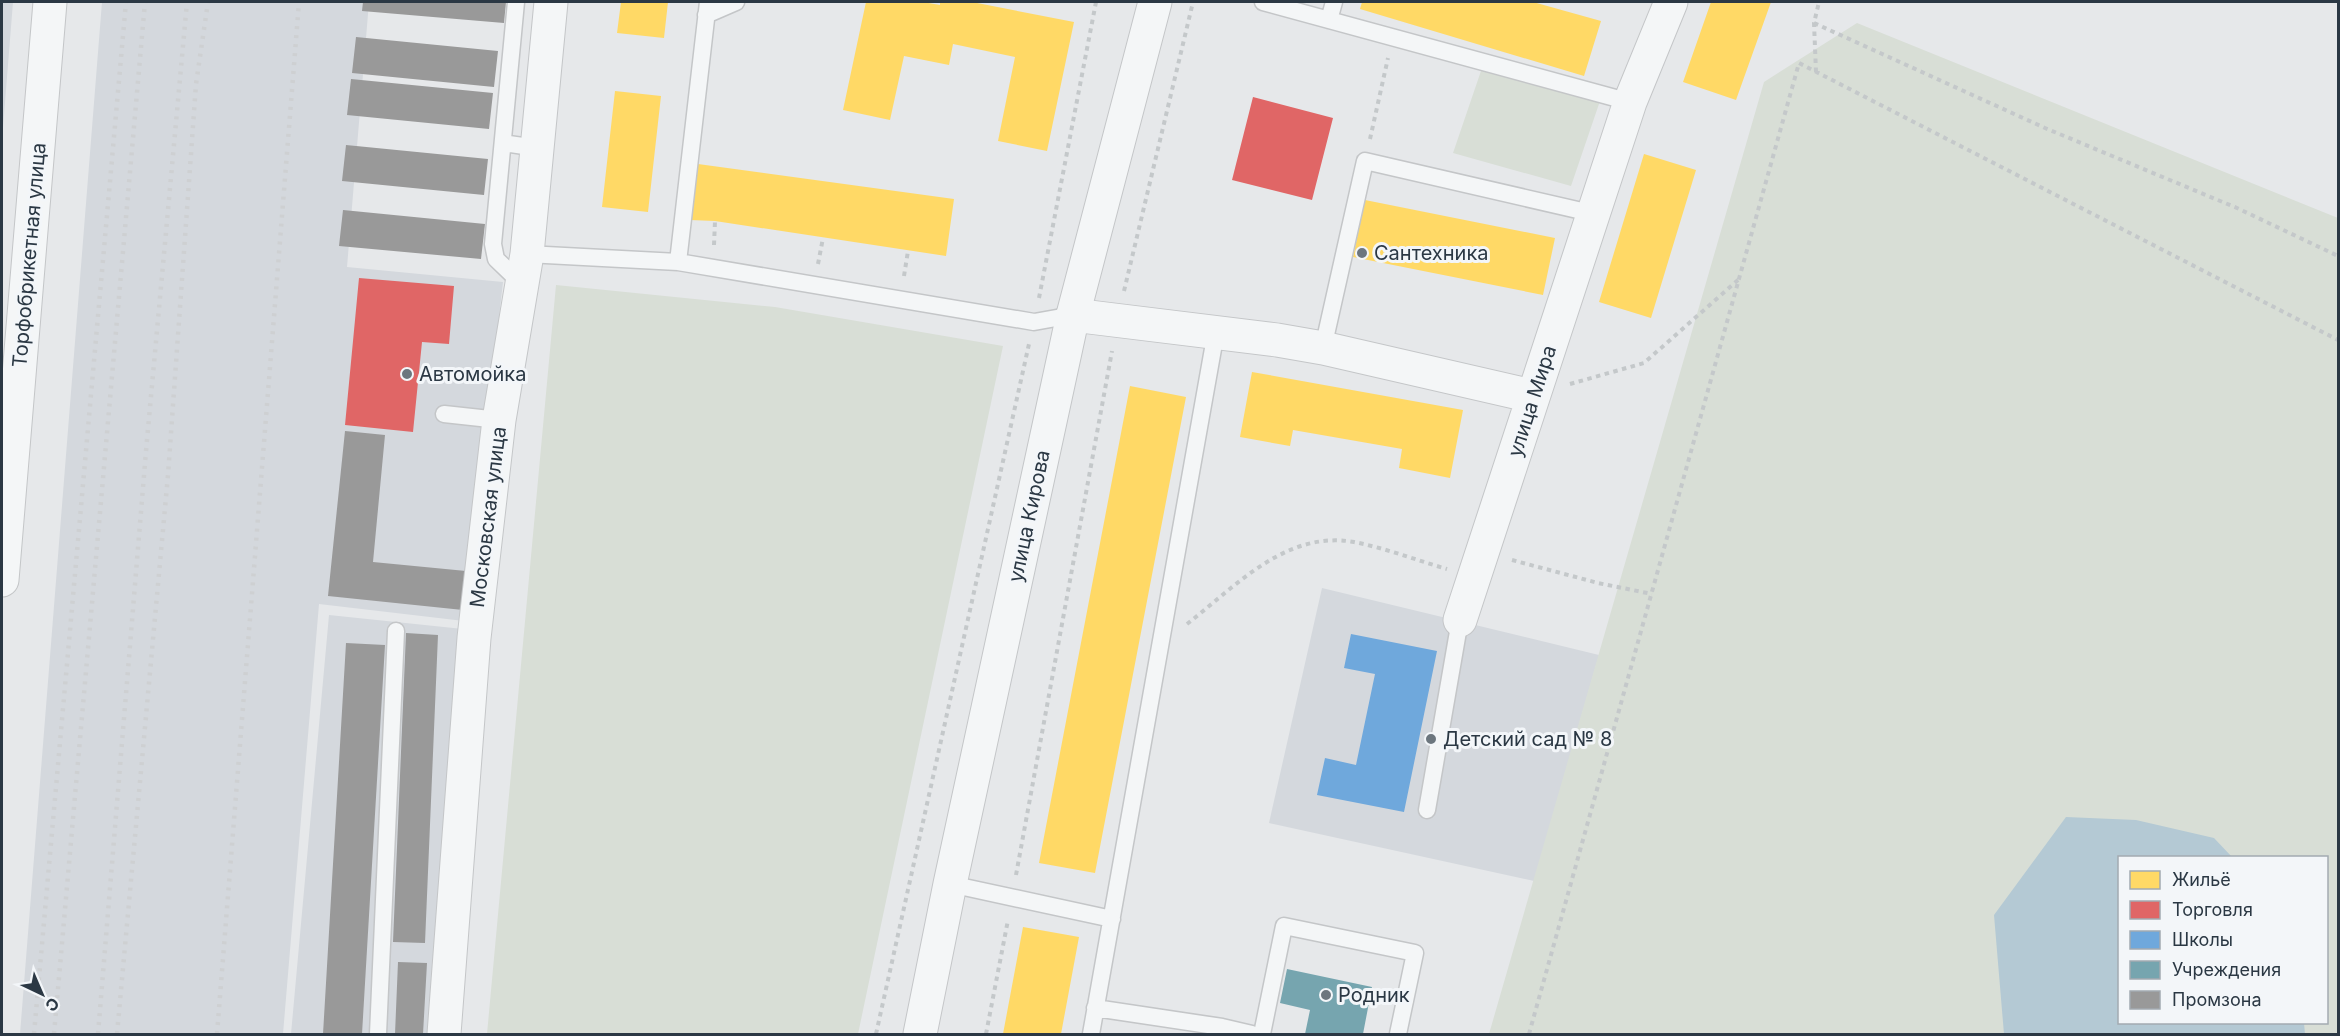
<svg xmlns="http://www.w3.org/2000/svg" width="2340" height="1036" font-family="Inter,sans-serif">
<style>
.built{fill:#d4d8dd}
.green{fill:#d8ded6;fill-rule:evenodd}
.water{fill:#b4c9d4}
.homes{fill:#ffd966}
.shops{fill:#e06666}
.schools{fill:#6fa8dc}
.public{fill:#76a5af}
.industry{fill:#999}
.lines{fill:none;stroke-linecap:round;stroke-linejoin:round}
.service-casing{stroke:#c4c6c8;stroke-width:19}
.minor-casing{stroke:#c4c6c8;stroke-width:35}
.tertiary-casing{stroke:#c4c6c8;stroke-width:35}
.path{stroke:#c4c8ca;stroke-width:4;stroke-dasharray:4.5 4.5;stroke-linecap:butt}
.service{stroke:#f4f6f7;stroke-width:16}
.minor{stroke:#f4f6f7;stroke-width:33}
.tertiary{stroke:#f4f6f7;stroke-width:33}
.rail{stroke:#ced0d2;stroke-width:4.5;stroke-dasharray:3 6;stroke-linecap:butt}
.poi-dot{fill:#6c767e;stroke:#f3f6f9;stroke-width:2}
.labels{text-anchor:middle;dominant-baseline:central;stroke-width:6;stroke-linejoin:round;paint-order:stroke}
.poi-label{font-size:20px;fill:#2b3844;stroke:#f3f6f9;text-anchor:start}
.street-label{font-size:20px;fill:#2b3844;stroke:#f3f6f9}
</style>
<rect width="100%" height="100%" fill="#e6e8ea"/>
<path class="built" d="M2 2H13L2 140Z
M102 2H369L347 267 503 282 464 621 319 604 283 1034H20Z
M1322 588 1599 655 1534 881 1269 823Z
M329 615 463 629 437 1034H291Z"/>
<path class="green" d="M1857 23 2338 218V1034H1489L1764 82ZM2120 858H2326V1022H2120Z
M1482 68 1600 101 1571 186 1453 153Z
M556 285 775 307 1003 346 858 1034H487Z"/>
<path class="water" d="M2066 817 2136 820 2214 838 2232 857 2120 858V1022L2304 1023 2305 1034H2004L1994 915Z"/>
<path class="homes" d="M621 2H668L664 38 617 33Z
M866 2H923L940 5V2H972L1074 22 1047 151 998 141 1015 57 953 44 949 65 904 56 890 120 843 110Z
M1362 2H1533L1601 21 1584 76 1360 9Z
M1711 2H1771L1736 100 1683 82Z
M615 91 661 96 648 212 602 207Z
M1644 154 1696 170 1651 318 1599 302Z
M698 164 954 199 946 256 715 221 690 220Z
M1365 200 1555 238 1543 295 1353 257Z
M1252 372 1463 410 1450 478 1399 468 1402 449 1293 430 1290 446 1240 437Z
M1130 386 1186 397 1095 873 1039 863Z
M1023 927 1079 937 1061 1034H1003Z"/>
<path class="shops" d="M1253 97 1333 118 1312 200 1232 180Z
M359 278 454 286 449 344 422 342 413 432 345 425Z"/>
<path class="schools" d="M1351 634 1437 651 1404 812 1317 795 1325 758 1356 765 1375 674 1344 668Z"/>
<path class="public" d="M1287 969 1372 987 1363 1034H1305L1310 1010 1280 1003Z"/>
<path class="industry" d="M363 2H506L504 23 362 11Z
M356 37 498 51 494 87 352 73Z
M351 79 493 93 489 129 347 115Z
M346 145 488 159 484 195 342 181Z
M343 210 485 224 481 259 339 246Z
M345 431 385 435 373 562 466 571 463 610 328 596Z
M406 633 438 635 425 943 393 942Z
M346 643 385 645 362 1034H323Z
M398 962 427 963 423 1034H395Z"/>
<g class="lines">
<defs>
<path id="service" d="M516 2 493 244 496 259 522 284
M1263 2 1630 102
M706 15 736 2
M1329 20 1334 2
M503 143 537 148
M527 254 678 262 1034 322 1073 315
M678 262 708 2
M1323 348 1365 161 1595 214
M444 414 499 420
M1427 810 1460 620
M950 884 1112 919
M1095 1008 1222 1027 1252 1034
M378 1034 396 631
M1091 1034 1216 332
M1262 1034 1284 926 1415 953 1398 1034"/>
<path id="minor" d="M1073 315 1277 340 1323 348 1532 396
M2 580 50 2
M1460 620 1630 102 1671 2
M444 1034 474 638 499 420 527 254 551 2"/>
<path id="tertiary" d="M920 1034 950 884 1073 315 1155 2"/>
</defs>
<use href="#service" class="service-casing"/>
<use href="#minor" class="minor-casing"/>
<use href="#tertiary" class="tertiary-casing"/>
<path class="path" d="M1814 23 2045 128 2237 208 2338 256
M1816 72 1814 23 1819 2
M1370 139 1388 58
M714 245 715 221
M818 264 823 238
M904 276 908 251
M1124 291 1193 2
M1039 298 1096 2
M1570 384 1644 363 1738 280
M1512 560 1598 583 1652 594
M1187 624C1236 586 1286 530 1354 542 1385 548 1416 560 1447 569
M1016 875 1112 351
M876 1034 1029 344
M986 1034 1008 920
M1529 1034 1799 63 2338 340"/>
<use href="#service" class="service"/>
<use href="#minor" class="minor"/>
<use href="#tertiary" class="tertiary"/>
<path class="rail" d="M34 1034 126 2
M54 1034 145 2
M98 1034 146 451 187 2
M117 1034 168 475 196 84 208 2
M217 1034 299 2"/>
</g>
<g class="poi-dot">
<circle cx="1362" cy="253" r="6"/>
<circle cx="407" cy="374" r="6"/>
<circle cx="1431" cy="739" r="6"/>
<circle cx="1326" cy="995" r="6"/>
</g>
<g class="labels">
<g class="poi-label">
<text x="1374" y="253">Сантехника</text>
<text x="419" y="374">Автомойка</text>
<text x="1443" y="739">Детский сад № 8</text>
<text x="1338" y="995">Родник</text>
</g>
<g class="street-label">
<text transform="translate(29 255) rotate(-85)">Торфобрикетная улица</text>
<text transform="translate(1532 401) rotate(-72)">улица Мира</text>
<text transform="translate(1029 516) rotate(-78)">улица Кирова</text>
<text transform="translate(488 517) rotate(-83)">Московская улица</text>
</g>
</g>
<rect width="2340" height="1036" fill="none" stroke="#2b3844" stroke-width="6"/>
<rect x="2118" y="856" width="210" height="168" fill="#f3f6f9" stroke="#a3aab1" stroke-width="1.5"/>
<rect x="2130" y="871" width="30" height="18" fill="#ffd966" stroke="#a3aab1" stroke-width="1.5"/>
<text x="2172" y="886" font-size="18" fill="#2b3844">Жильё</text>
<rect x="2130" y="901" width="30" height="18" fill="#e06666" stroke="#a3aab1" stroke-width="1.5"/>
<text x="2172" y="916" font-size="18" fill="#2b3844">Торговля</text>
<rect x="2130" y="931" width="30" height="18" fill="#6fa8dc" stroke="#a3aab1" stroke-width="1.5"/>
<text x="2172" y="946" font-size="18" fill="#2b3844">Школы</text>
<rect x="2130" y="961" width="30" height="18" fill="#76a5af" stroke="#a3aab1" stroke-width="1.5"/>
<text x="2172" y="976" font-size="18" fill="#2b3844">Учреждения</text>
<rect x="2130" y="991" width="30" height="18" fill="#999999" stroke="#a3aab1" stroke-width="1.5"/>
<text x="2172" y="1006" font-size="18" fill="#2b3844">Промзона</text>
<g transform="translate(42 994) rotate(136)" stroke="#f3f6f9" stroke-width="4.5" paint-order="stroke">
<path d="M0-4.5L10 22L0 15L-10 22Z" fill="#2b3844"/>
<text y="-9" font-size="16" font-weight="bold" text-anchor="middle" fill="#2b3844">С</text>
</g>
</svg>
